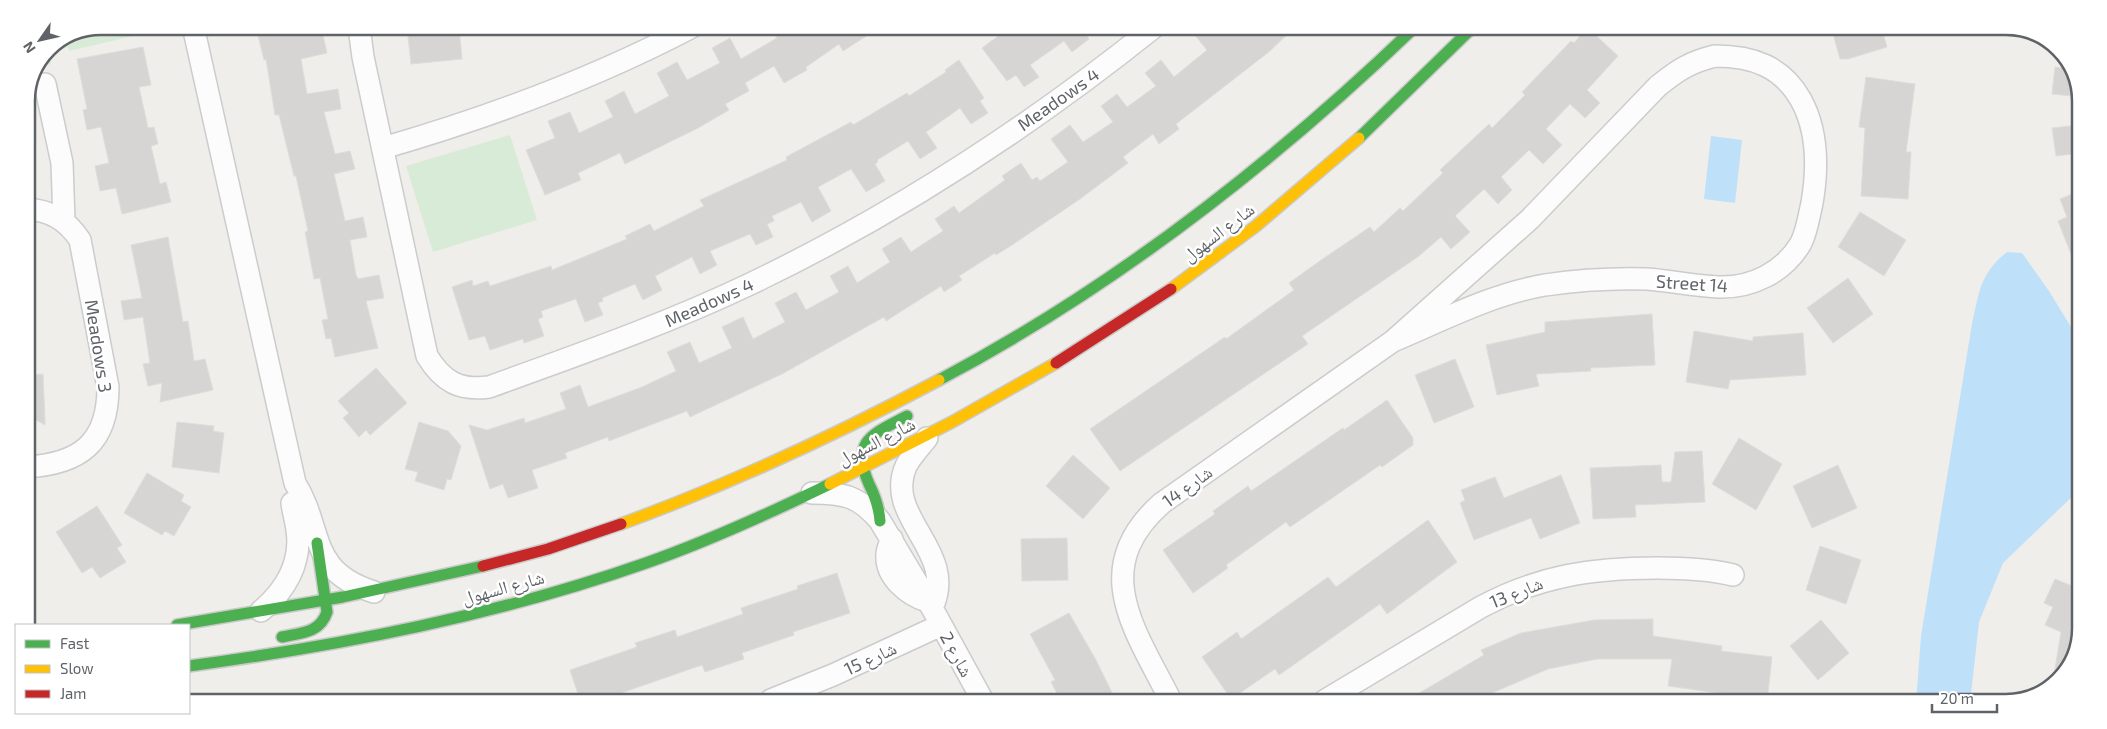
<svg xmlns="http://www.w3.org/2000/svg" width="2107" height="729" font-family="'Exo 2','Noto Naskh Arabic',sans-serif">
<style>
.green{fill:#d8ebd6}
.water{fill:#bfe0f9}
.building{fill:#d6d5d3;stroke:#deddd9}
.lines{fill:none;stroke-linecap:round;stroke-linejoin:round}
.street-casing{stroke:#cbcccc;stroke-width:24}
.fast-casing{stroke:#cacacb;stroke-width:14}
.slow-casing{stroke:#cacacb;stroke-width:14}
.jam-casing{stroke:#cacacb;stroke-width:14}
.street{stroke:#fdfcfc;stroke-width:21}
.fast{stroke:#4caf50;stroke-width:11}
.slow{stroke:#ffc107;stroke-width:11}
.jam{stroke:#c62828;stroke-width:11}
.labels{text-anchor:middle;dominant-baseline:central;stroke-width:5;stroke-linejoin:round;paint-order:stroke}
.street-label{font-size:18px;fill:#5f6368;stroke:#fff}
.rim{fill:none;stroke:#5f6368;stroke-width:2.5}
</style>
<rect width="100%" height="100%" fill="#efeeea"/>
<path class="green" d="M101 26H176L69 51 68 47 49 51 51 64 40 67 48 48Z
M510 135 537 220 433 252 406 166Z"/>
<path class="water" d="M1711 136 1742 140 1735 203 1704 199Z
M2007 252 2022 253 2049 291 2071 327 2079 332 2078 491 2003 563 1979 622 1970 703H1916L1921 636 1972 324C1979 293 1980 273 2007 252Z"/>
<path class="building" d="M256 27H303L305 35 322 31 327 53 301 59 307 94 338 89 341 109 324 112 335 154 350 151 355 169 334 174 345 221 363 217 367 237 350 240 356 275 358 279 379 275 384 298 366 301 378 348 335 357 331 338 326 339 322 320 328 319 320 278 314 279 305 232 308 231 296 176H294L279 115H275L266 59 264 60Z
M407 27H459L462 59 411 64Z
M771 28H879L843 51 839 44 806 67 807 70 784 83 774 66 745 83 749 91 725 104 729 110 698 128 625 164 620 153 578 173 581 180 545 195 526 150 555 138 548 121 570 112 579 133 613 117 605 101 624 91 635 114 669 96 657 73 677 62 687 80 720 63 712 48 730 38 741 59 777 38Z
M1009 28H1082L1089 39 1072 52 1064 41 1030 65 1039 77 1024 87 1016 75 1007 81 982 48Z
M1189 28 1293 29 1270 51 1176 124 1179 129 1159 144 1153 134 1123 157 1128 163 1080 199 1012 245 996 255 995 253 959 276 962 280 944 292 941 286 886 321 884 317 782 374 690 417 687 411 609 441 608 437 565 453 567 458 532 470 538 488 508 498 503 484 490 489 469 425 487 430 524 418 525 423 566 409 560 393 580 385 588 407 642 387 676 371 667 352 690 342 699 363 732 348 722 327 743 317 753 339 785 322 775 303 796 292 806 310 839 292 830 276 848 266 857 283 890 262 882 249 901 237 911 252 943 231 935 219 954 206 959 213 1005 180 1002 176 1021 163 1032 180 1037 177 1040 181 1068 162 1051 139 1070 125 1083 142 1113 122 1101 106 1117 94 1127 107 1156 86 1145 73 1161 60 1174 77 1207 50Z
M1586 29H1589L1618 56 1587 90 1600 103 1585 118 1570 104 1546 129 1562 145 1543 164 1529 150 1501 177 1512 190 1498 204 1484 189 1455 216 1470 232 1451 249 1441 237 1419 256 1302 336 1308 344 1120 471 1090 429 1225 337 1226 339 1294 290 1289 283 1324 258 1370 227 1374 232 1400 208 1403 211 1443 173 1440 170 1489 124 1492 128 1525 95 1522 92 1571 41 1574 43Z
M1832 30H1882L1887 47 1848 59H1840Z
M143 47 151 85 139 87 148 128 154 127 158 144 151 146 160 184 166 182 171 202 122 214 116 188 100 191 95 166 109 163 101 127 87 130 83 110 87 109 77 59Z
M959 60 984 98 980 101 988 113 971 124 960 108 926 132 937 148 920 159 908 141 877 160 878 162 875 164 885 181 866 192 851 169 818 187 831 211 812 222 801 202 772 216 774 221 767 224 773 237 756 245 750 234 710 251 717 265 700 274 692 257 655 276 662 290 643 300 635 284 602 298 603 301 598 303 603 315 585 322 576 299 541 311 543 317 538 319 544 336 524 343 523 339 490 350 485 336 469 340 452 287 472 280 473 286 488 281 490 286 551 266 552 270 627 239 625 236 650 224 654 231 704 206 700 200 787 160 786 157 851 122 853 125 907 93 909 96 946 72 945 70Z
M2055 67 2070 69 2081 97 2052 94Z
M1866 77 1915 84 1906 152H1911L1908 199 1861 196 1865 128 1859 127Z
M2080 125V153L2056 156 2052 128Z
M2080 191 2079 274 2058 221 2067 217 2060 199Z
M1860 212 1906 240 1884 276 1838 247Z
M168 237 183 322 188 321 194 361 205 359 213 390 160 402 162 383 148 386 143 364 150 363 143 317 124 320 121 301 142 298 131 245Z
M1848 278 1873 314 1833 343 1807 308Z
M1652 314 1655 365 1590 368 1591 371 1536 374 1539 386 1497 395 1486 345 1545 332V322Z
M1694 331 1753 341V337L1803 333 1806 375 1730 380 1728 389 1686 382Z
M1455 359 1474 407 1434 423 1415 375Z
M376 368 407 403 370 435 366 430 359 437 343 418 349 413 338 401Z
M43 374 45 420V425L38 421H26V375Z
M1387 400 1413 438V445L1382 467 1380 465 1290 527 1286 522 1226 565 1228 568 1193 593 1163 550 1215 514 1213 511 1248 486 1251 491 1343 428 1344 430Z
M177 422 214 426 213 431 224 433 219 473 172 467Z
M419 422 448 431 461 446 451 480 447 479 444 490 415 481 418 472 405 469Z
M1739 438 1782 464 1756 510 1712 484Z
M1702 451 1705 502 1635 505 1636 517 1593 519 1590 468 1661 465 1662 482H1671L1675 452Z
M1073 455 1110 488 1083 519 1046 486Z
M1838 465 1857 508 1812 528 1793 486Z
M147 473 184 495 181 501 191 507 174 536 165 531 162 535 124 513Z
M1561 475 1580 523 1540 539 1531 518 1474 540 1460 503 1465 500 1461 490 1495 477 1504 498Z
M97 506 122 545 117 548 126 562 100 578 92 567 82 573 56 532Z
M1428 520 1457 562 1387 614 1380 604 1279 675 1275 669 1231 699 1202 657 1237 632 1241 639 1328 577 1336 587Z
M1067 538 1068 580 1022 581 1021 539Z
M1820 546 1861 560 1846 604 1806 590Z
M837 573 850 613 793 632 794 635 742 653 744 659 705 672 702 665 621 693 624 700H580L570 670 637 647 635 643 675 630 677 637 743 614 741 608 798 589 797 586Z
M2055 579 2077 588V652L2052 687 2061 632 2045 625 2053 607 2044 603Z
M1069 613 1096 660 1116 701H1061L1051 682 1055 680 1030 634Z
M1653 619V636L1722 646 1721 651 1772 657 1767 702 1724 697 1725 694 1668 686 1672 659H1597L1548 669 1485 696 1488 702H1404L1484 655 1481 650 1521 633 1594 620Z
M1821 620 1849 653 1818 680 1790 646Z"/>
<g class="lines">
<defs>
<path id="street" d="M193 26 295 483C324 530 307 571 374 592
M359 27 363 57 427 356C443 382 460 391 489 387 577 355 664 325 748 285 893 216 1028 128 1153 28
M1715 56C1752 56 1782 66 1801 100 1818 131 1818 168 1812 203 1809 216 1807 231 1801 243 1784 272 1752 288 1719 287 1695 286 1671 281 1647 279 1614 278 1579 280 1545 285 1492 294 1443 320 1393 341L1530 219 1658 86C1678 70 1690 62 1715 56Z
M45 84 62 163 64 221
M383 148C490 117 593 79 692 27
M26 209C50 210 67 220 80 240L108 387C108 443 80 464 26 467
M927 438C920 447 911 456 906 466 883 518 959 551 932 608
M812 493C844 493 859 496 880 521L932 608 983 701
M892 539C890 543 887 549 887 554 885 577 908 595 927 601
M261 611C285 591 302 563 297 530 296 521 293 512 292 503
M771 700 833 675 941 625
M1171 701C1136 631 1087 569 1162 503L1393 341
M1324 701 1481 607C1539 576 1592 568 1657 568 1683 568 1708 569 1733 575"/>
<path id="fast" d="M1359 138 1471 29
M939 380C1115 287 1270 166 1413 29
M880 521C879 507 875 496 869 484 850 441 873 434 907 416
M177 625 343 597 483 566
M282 637C301 633 320 633 327 612L317 543
M189 666C344 645 498 615 646 563 709 541 770 513 830 484"/>
<path id="slow" d="M1171 289 1256 226 1359 138
M830 484 952 422 1056 363
M621 524C730 484 836 435 939 380"/>
<path id="jam" d="M1056 363 1171 289
M483 566 548 549 621 524"/>
</defs>
<use href="#street" class="street-casing"/>
<use href="#fast" class="fast-casing"/>
<use href="#slow" class="slow-casing"/>
<use href="#jam" class="jam-casing"/>
<use href="#street" class="street"/>
<use href="#fast" class="fast"/>
<use href="#slow" class="slow"/>
<use href="#jam" class="jam"/>
</g>
<g class="labels">
<g class="street-label">
<text transform="translate(1058 99) rotate(-35)">Meadows 4</text>
<text transform="translate(1218 232) rotate(-37)">شارع السهول</text>
<text transform="translate(1692 283) rotate(4)">Street 14</text>
<text transform="translate(709 302) rotate(-24)">Meadows 4</text>
<text transform="translate(99 346) rotate(81)">Meadows 3</text>
<text transform="translate(876 441) rotate(-27)">شارع السهول</text>
<text transform="translate(1187 486) rotate(-36)">شارع 14</text>
<text transform="translate(503 587) rotate(-15)">شارع السهول</text>
<text transform="translate(1516 592) rotate(-22)">شارع 13</text>
<text transform="translate(957 654) rotate(61)">شارع 2</text>
<text transform="translate(870 658) rotate(-25)">شارع 15</text>
</g>
</g>
<path d="M0 0H2107V729H0ZM101 35H2006A66 66 0 0 1 2072 101V628A66 66 0 0 1 2006 694H101A66 66 0 0 1 35 628V101A66 66 0 0 1 101 35Z" fill="#fff" fill-rule="evenodd"/>
<path class="rim" d="M101 35H2006A66 66 0 0 1 2072 101V628A66 66 0 0 1 2006 694H101A66 66 0 0 1 35 628V101A66 66 0 0 1 101 35Z"/>
<rect x="15" y="624" width="175" height="90" fill="#ffffff" stroke="#bfc1c3"/>
<rect x="25" y="640" width="25" height="8" fill="#4caf50" stroke="#bfc1c3"/>
<text x="60" y="649" font-size="15" fill="#5f6368">Fast</text>
<rect x="25" y="665" width="25" height="8" fill="#ffc107" stroke="#bfc1c3"/>
<text x="60" y="674" font-size="15" fill="#5f6368">Slow</text>
<rect x="25" y="690" width="25" height="8" fill="#c62828" stroke="#bfc1c3"/>
<text x="60" y="699" font-size="15" fill="#5f6368">Jam</text>
<g transform="translate(40 40) rotate(236)" stroke="#ffffff" stroke-width="4" paint-order="stroke">
<path d="M0-4L9 19L0 12L-9 19Z" fill="#5f6368"/>
<text y="-8" font-size="14" font-weight="bold" text-anchor="middle" fill="#5f6368">N</text>
</g>
<path d="M1932 704v8h65v-8" fill="none" stroke="#5f6368" stroke-width="2.5"/>
<text x="1940" y="704" font-size="15" fill="#5f6368" stroke="#ffffff" stroke-width="4" paint-order="stroke">20 m</text>
</svg>
